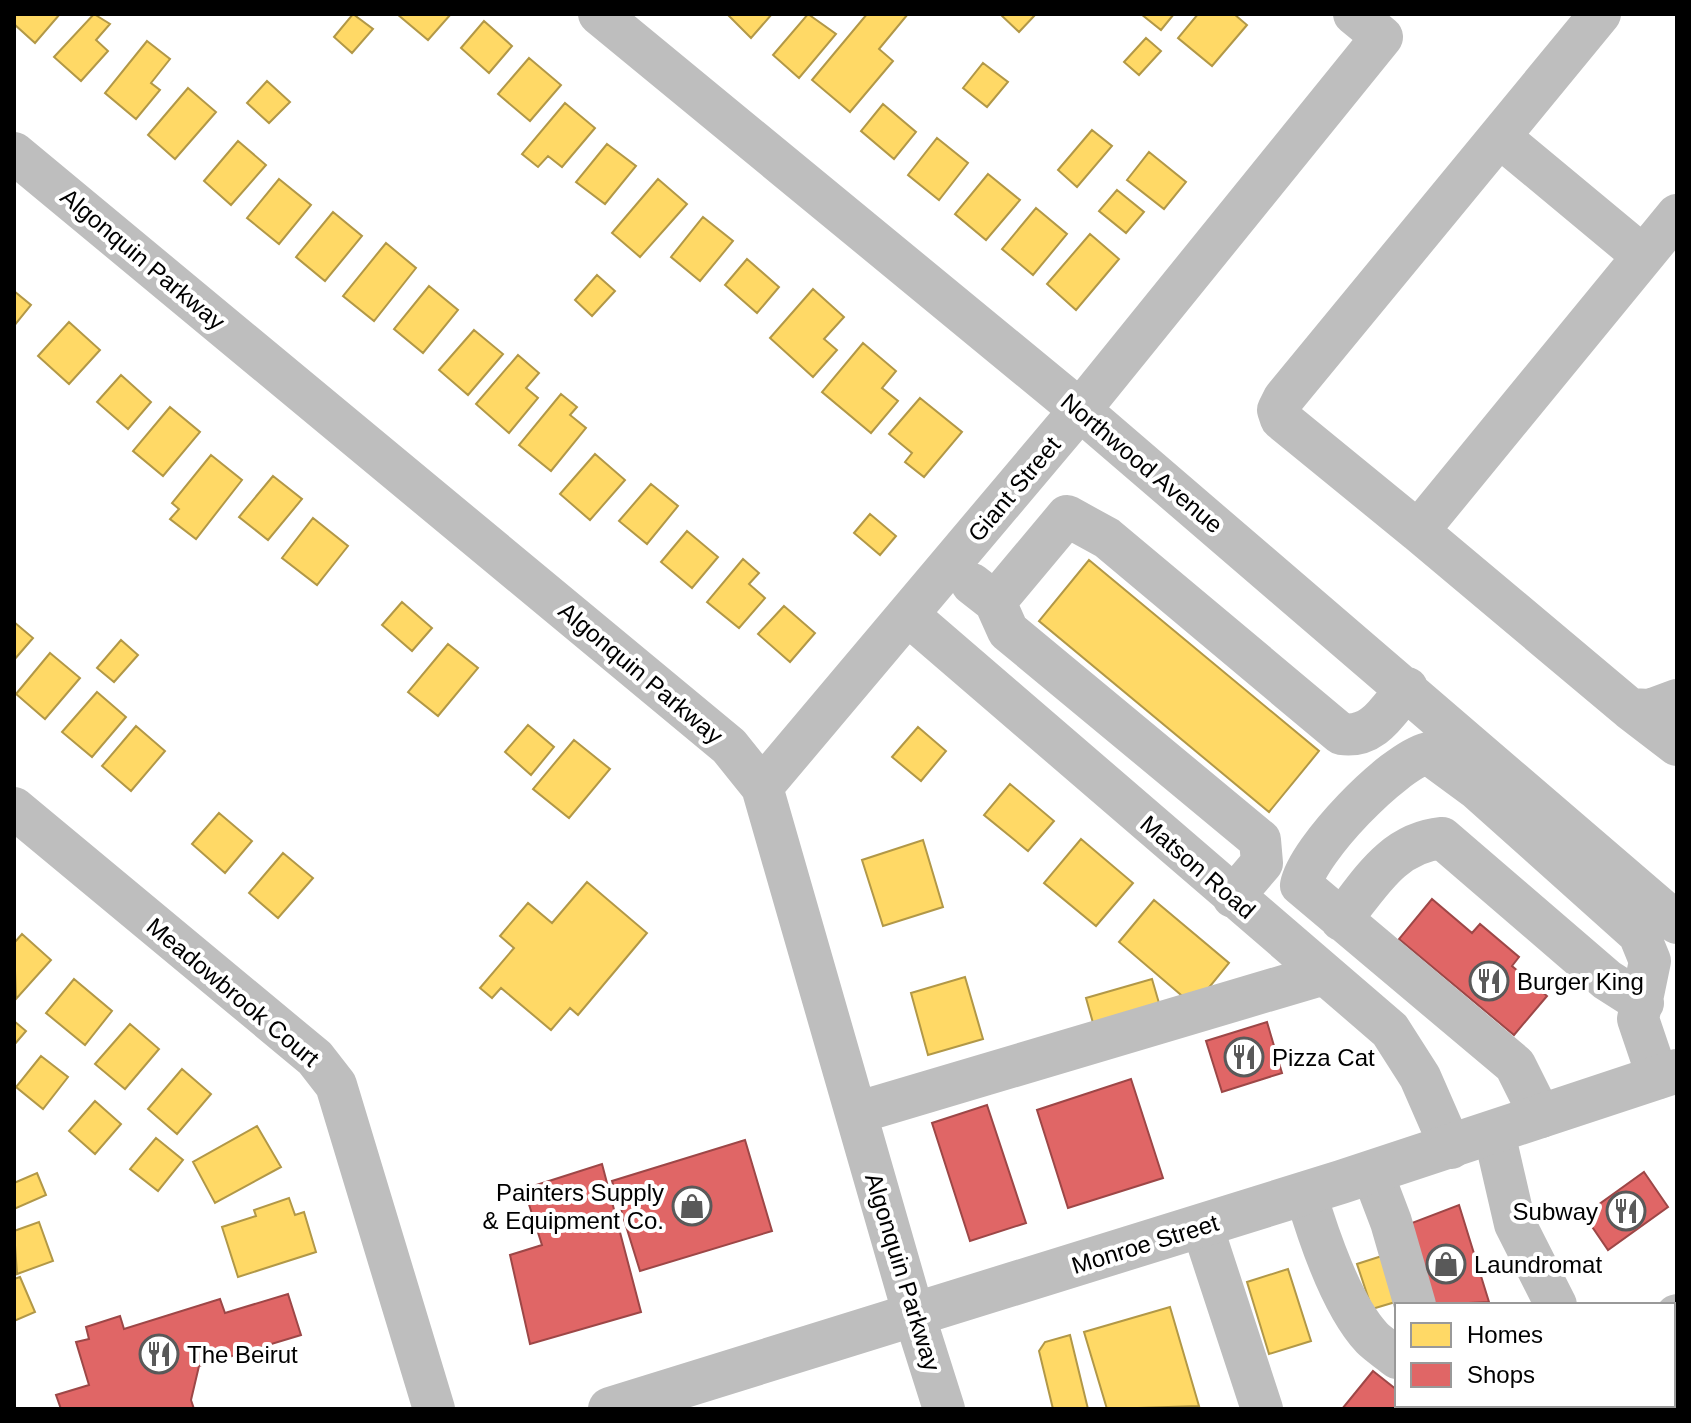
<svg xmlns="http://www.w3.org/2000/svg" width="1691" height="1423" font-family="Arial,sans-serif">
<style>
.homes{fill:#ffd966;stroke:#b29847;stroke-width:2}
.shops{fill:#e06666;stroke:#9d4747;stroke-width:2}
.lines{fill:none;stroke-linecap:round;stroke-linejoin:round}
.minor{stroke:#bebebe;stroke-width:42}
.major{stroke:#bebebe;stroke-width:44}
.labels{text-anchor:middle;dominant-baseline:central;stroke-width:8;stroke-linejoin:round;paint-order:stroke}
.street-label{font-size:24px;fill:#000;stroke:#fff}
.poi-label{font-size:24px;fill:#000;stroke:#fff;text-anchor:start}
</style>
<rect width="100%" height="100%" fill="#fff"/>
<path class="homes" d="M14 14H60L35 43 14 24Z
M94 14 110 24 96 40 108 51 81 81 54 57Z
M353 14 373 29 352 53 334 37Z
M397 14H451L428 40Z
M727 14H772L751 38Z
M808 14 836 34 799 78 773 55Z
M867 14H908L879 49 893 61 850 112 812 80Z
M1000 14H1036L1019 32Z
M1141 14H1174L1161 30Z
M1198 14H1234L1247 25 1212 66 1178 38Z
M484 21 512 46 489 73 461 48Z
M1146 38 1161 51 1139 75 1124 62Z
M147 41 170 59 151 83 160 90 136 119 105 93Z
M529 58 561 85 530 121 498 94Z
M983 63 1008 82 987 107 963 88Z
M267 81 290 102 269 123 247 103Z
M188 88 216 112 175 159 148 135Z
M565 103 595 128 562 167 548 156 538 167 522 154Z
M883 104 916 132 894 159 861 131Z
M1092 130 1112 146 1077 187 1058 170Z
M937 138 968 163 939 200 908 175Z
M238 141 266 165 231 205 204 181Z
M607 144 636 166 605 204 576 182Z
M1149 152 1186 182 1164 209 1127 180Z
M988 174 1020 200 986 240 955 214Z
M279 179 311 205 279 244 247 218Z
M658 179 687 204 640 257 612 233Z
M1117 190 1144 212 1126 233 1099 211Z
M1036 208 1067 234 1033 275 1002 249Z
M333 212 362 236 325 281 296 257Z
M703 217 733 241 700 281 671 257Z
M1090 234 1119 259 1076 310 1047 284Z
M386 243 416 268 374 321 343 296Z
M747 259 779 287 757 313 725 285Z
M597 275 615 291 592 316 575 300Z
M429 286 458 310 423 353 394 329Z
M813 289 844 317 824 339 837 350 813 377 770 338Z
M14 291 31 305 14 326Z
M69 322 100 350 69 384 38 356Z
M474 330 503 354 468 395 439 370Z
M863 343 896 371 882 388 898 401 871 433 822 392Z
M518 355 539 373 526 388 538 398 509 433 476 404Z
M121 375 151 402 128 429 97 402Z
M561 394 577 407 570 415 586 428 551 471 519 445Z
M920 398 962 432 924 477 905 462 912 453 889 434Z
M170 407 200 432 163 476 133 451Z
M595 454 625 480 590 520 560 494Z
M211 455 242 480 196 539 170 519 179 509 172 503Z
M273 476 302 499 268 540 239 517Z
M651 484 678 506 647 544 619 521Z
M870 514 896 536 880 555 854 533Z
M313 518 348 546 317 585 282 558Z
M687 531 718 557 692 588 661 562Z
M743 559 759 573 749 584 765 598 739 628 707 602Z
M1089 560 1319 751 1269 812 1039 621Z
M402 602 432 628 412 651 382 625Z
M784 606 815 633 790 662 758 634Z
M14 622 33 638 14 660Z
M121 640 138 655 114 682 97 668Z
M448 644 478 668 438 716 408 692Z
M50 653 80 678 45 719 16 694Z
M97 692 126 717 92 757 62 732Z
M528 725 554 747 531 775 505 752Z
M136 726 165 751 131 791 102 766Z
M918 727 946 751 921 781 892 757Z
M574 740 610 769 569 818 533 789Z
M1010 784 1054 821 1028 851 984 815Z
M219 813 252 841 225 873 192 844Z
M1081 839 1133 883 1096 926 1044 883Z
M923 840 943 907 883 926 862 860Z
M283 853 313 878 278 918 249 893Z
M587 882 647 933 578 1015 570 1008 551 1030 501 988 492 998 480 988 514 948 500 936 528 903 552 923Z
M1154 900 1229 963 1194 1006 1119 942Z
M22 934 51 960 16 999 14 943Z
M965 977 983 1039 928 1055 911 993Z
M74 979 112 1011 85 1045 46 1013Z
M1152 979 1161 1010 1095 1030 1086 998Z
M14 1021 26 1031 14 1045Z
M130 1024 159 1049 125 1089 95 1064Z
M41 1056 68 1077 43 1109 16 1087Z
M182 1069 211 1094 177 1134 148 1109Z
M95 1101 121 1124 95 1154 69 1131Z
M257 1126 281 1167 215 1203 193 1162Z
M156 1138 183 1160 158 1191 130 1169Z
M37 1173 46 1195 14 1209V1183Z
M289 1198 295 1215 304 1212 316 1252 238 1277 222 1227 256 1216 254 1210Z
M39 1222 53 1261 17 1274 14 1231Z
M1388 1254 1402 1300 1372 1309 1357 1264Z
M1288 1269 1311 1341 1269 1354 1247 1282Z
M20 1277 35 1312 14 1321V1279Z
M1170 1307 1199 1406 1107 1409 1084 1332Z
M1070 1335 1088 1409H1053L1039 1351 1045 1342Z"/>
<path class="shops" d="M1432 899 1472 933 1480 924 1519 957 1512 966 1547 996 1514 1035 1399 939Z
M1267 1022 1282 1073 1222 1092 1206 1041Z
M1131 1079 1163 1178 1068 1208 1037 1110Z
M987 1105 1026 1223 970 1241 932 1123Z
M745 1140 772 1231 640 1271 612 1181Z
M602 1164 641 1312 530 1344 510 1255 542 1245 524 1189Z
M1644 1172 1668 1207 1608 1250 1584 1215Z
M1459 1205 1489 1302 1427 1305 1404 1226Z
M288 1294 301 1335 199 1366 191 1400 194 1409H61L56 1395 89 1385 76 1342 89 1339 86 1327 120 1316 124 1329 220 1299 225 1313Z
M1373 1371 1397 1390V1405H1415L1420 1409H1342Z"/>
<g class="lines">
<path class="minor" d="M599 14 1080 410 1677 923
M1600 14 1284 398 1278 410 1281 419 1418 531 1677 215
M1500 137 1643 256
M14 153 729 746 762 787 911 1305 944 1409
M1418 531 1630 709 1650 710 1677 700
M972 584 995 602 1008 631 1260 840 1262 863 1233 897
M995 602 1067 516 1107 538 1341 734C1374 739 1388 710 1407 688
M908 615 1390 1030 1420 1077 1451 1148
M1630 709 1677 745
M762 787 1080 410 1382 37 1354 14
M14 808 315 1058 336 1085 434 1409
M1341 920C1370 884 1392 843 1442 838L1607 980 1643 1003
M856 1113 1324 974
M1541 1117 1515 1065 1301 885C1308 850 1392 762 1428 753L1477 789 1639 934 1650 961 1638 1019 1658 1078
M1494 1133 1515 1224 1556 1305
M1372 1172 1391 1222 1415 1305
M1306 1194C1318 1235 1342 1306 1372 1338 1379 1345 1389 1351 1397 1358
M1202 1226 1262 1409
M1673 1387 1677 1390
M1452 1405 1456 1409"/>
<path class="major" d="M1673 1321 1677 1316
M610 1409 1341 1182 1677 1071
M1598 1409 1601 1405"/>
</g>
<defs>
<symbol id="restaurant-ring" viewBox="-11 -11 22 22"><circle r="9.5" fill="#fff" stroke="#595959" stroke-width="1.5"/><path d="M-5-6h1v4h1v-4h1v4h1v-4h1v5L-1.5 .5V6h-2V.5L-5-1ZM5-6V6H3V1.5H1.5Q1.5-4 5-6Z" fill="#595959"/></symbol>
<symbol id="shop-ring" viewBox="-11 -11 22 22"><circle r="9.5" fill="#fff" stroke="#595959" stroke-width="1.5"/><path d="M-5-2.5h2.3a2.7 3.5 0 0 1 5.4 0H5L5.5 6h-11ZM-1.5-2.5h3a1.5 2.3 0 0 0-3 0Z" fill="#595959"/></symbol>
</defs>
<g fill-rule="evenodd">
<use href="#restaurant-ring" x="1467" y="959" width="44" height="44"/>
<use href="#restaurant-ring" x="1222" y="1035" width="44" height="44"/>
<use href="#shop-ring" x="670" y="1184" width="44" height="44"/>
<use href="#restaurant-ring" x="1604" y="1189" width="44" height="44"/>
<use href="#shop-ring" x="1424" y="1242" width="44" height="44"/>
<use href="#restaurant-ring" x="137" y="1332" width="44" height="44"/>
</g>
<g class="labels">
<g class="street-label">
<text transform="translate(143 259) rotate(40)">Algonquin Parkway</text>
<text transform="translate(1142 463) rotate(40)">Northwood Avenue</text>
<text transform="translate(1014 489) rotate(-50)">Giant Street</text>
<text transform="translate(641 673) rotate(40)">Algonquin Parkway</text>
<text transform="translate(1198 867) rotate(41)">Matson Road</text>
<text transform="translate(233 992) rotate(40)">Meadowbrook Court</text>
<text transform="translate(1145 1244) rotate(-17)">Monroe Street</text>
<text transform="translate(903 1272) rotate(73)">Algonquin Parkway</text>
</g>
<g class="poi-label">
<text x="1517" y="981">Burger King</text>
<text x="1272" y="1057">Pizza Cat</text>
<text x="664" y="1192" text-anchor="end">Painters Supply<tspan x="664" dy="28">&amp; Equipment Co.</tspan></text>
<text x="1598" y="1211" text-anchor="end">Subway</text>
<text x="1474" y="1264">Laundromat</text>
<text x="187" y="1354">The Beirut</text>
</g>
</g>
<rect width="1691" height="1423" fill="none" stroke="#000000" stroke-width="32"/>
<rect x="1395" y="1303" width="280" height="104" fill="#ffffff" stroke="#999999" stroke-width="2"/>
<rect x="1411" y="1323" width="40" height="24" fill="#ffd966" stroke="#999999" stroke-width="2"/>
<text x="1467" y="1343" font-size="24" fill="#000000">Homes</text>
<rect x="1411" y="1363" width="40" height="24" fill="#e06666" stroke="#999999" stroke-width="2"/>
<text x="1467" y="1383" font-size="24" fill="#000000">Shops</text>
</svg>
